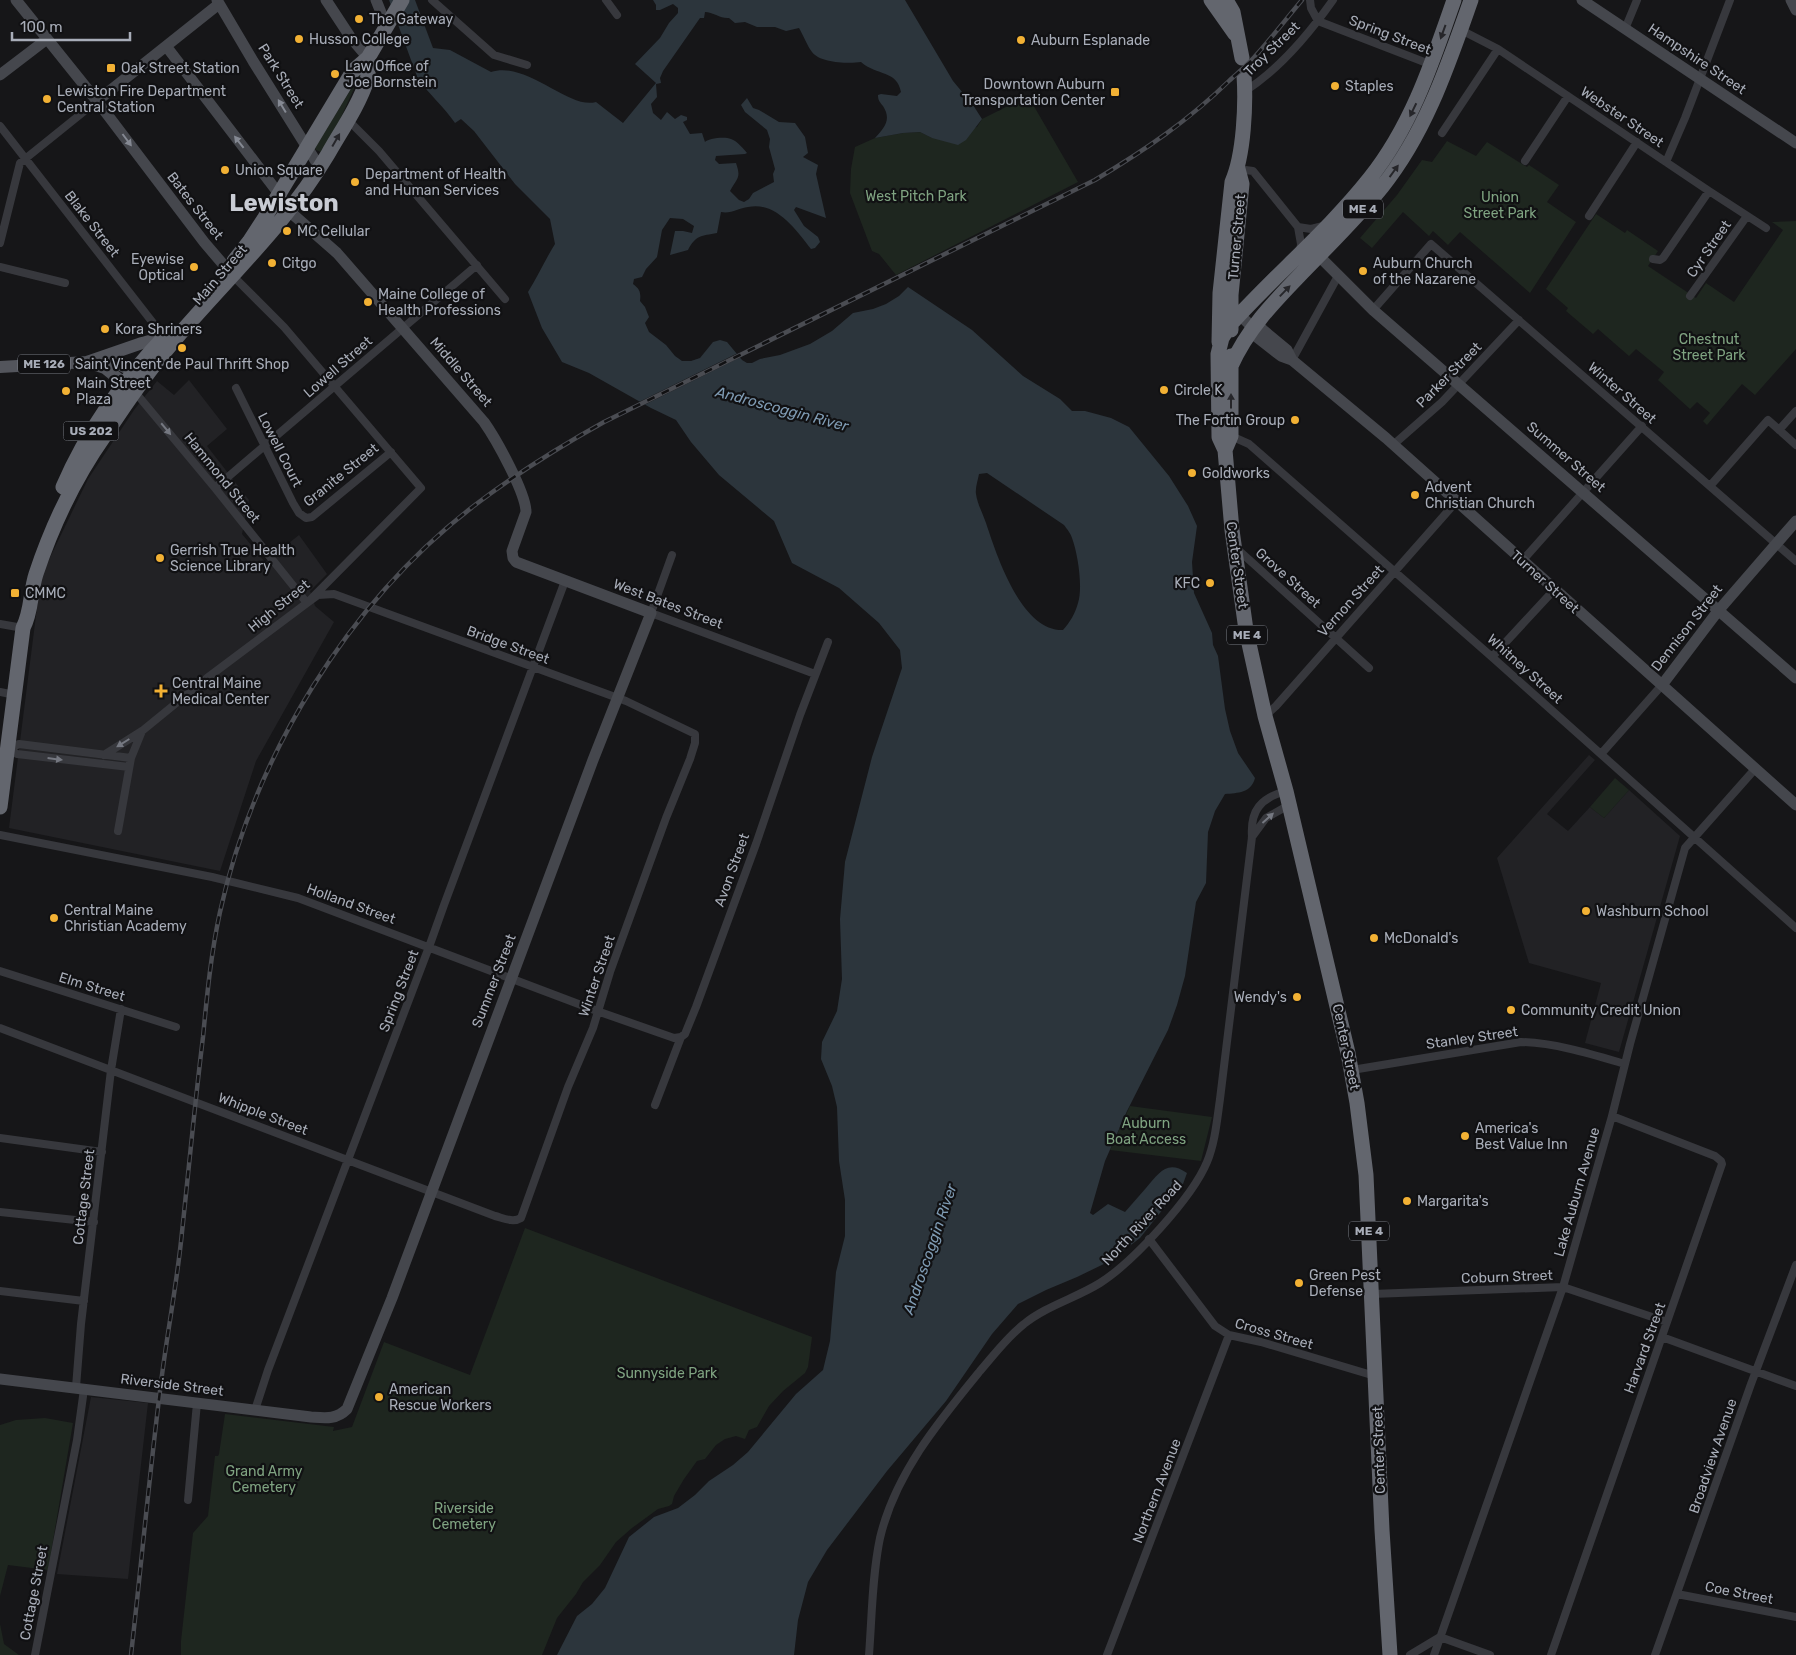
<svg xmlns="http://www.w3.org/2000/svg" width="1796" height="1655" font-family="Rubik,sans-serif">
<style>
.built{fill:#222225}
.green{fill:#1e261f}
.water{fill:#2c353c;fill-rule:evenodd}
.pier{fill:#161618}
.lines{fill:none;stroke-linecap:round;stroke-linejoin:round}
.street{stroke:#37383d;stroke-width:8}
.secondary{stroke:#45474d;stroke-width:11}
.primary{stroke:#53555c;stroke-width:12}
.highway{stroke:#63666e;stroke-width:15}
.rail-casing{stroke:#4a4c52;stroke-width:4.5}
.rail{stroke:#111113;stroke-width:2.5;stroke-dasharray:8;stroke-linecap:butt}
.oneway{fill:#26262a}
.oneway2{fill:#858993}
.oneway3{fill:#757881}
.poi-dot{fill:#f2b134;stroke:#111113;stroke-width:2}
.labels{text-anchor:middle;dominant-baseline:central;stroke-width:4.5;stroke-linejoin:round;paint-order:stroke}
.shield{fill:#111113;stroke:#7b7e86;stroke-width:1}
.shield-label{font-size:12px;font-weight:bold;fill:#a8adb8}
.poi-label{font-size:14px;fill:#a8adb8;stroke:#111113;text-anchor:start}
.street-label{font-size:14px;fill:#a8adb8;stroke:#111113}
.park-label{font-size:14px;fill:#7fa381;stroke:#111113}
.water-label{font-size:15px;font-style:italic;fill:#7f9bb3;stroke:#111113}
.town-label{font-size:24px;font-weight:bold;fill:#c9ccd4;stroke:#111113}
</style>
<rect width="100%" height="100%" fill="#161618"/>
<path class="built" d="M189 380 227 429 207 446 249 500 242 534 265 562 299 535 327 574 310 591 315 606 334 622 256 761 220 871 9 828 41 576 88 479 134 410 157 381 174 395Z
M1589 755 1595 760 1547 814 1568 831 1590 807 1604 818 1629 790 1680 836 1619 1052 1585 1043 1601 983 1529 963 1497 858Z
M91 1397 148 1403 128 1579 57 1574Z"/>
<path class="green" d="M362 71 337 126 321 152 316 150 315 148Z
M1028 96 1078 182 896 275 879 254 872 251 850 193 851 169 855 147 875 138 903 133 920 132 932 138 977 127 982 119Z
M1447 141 1476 156 1487 142 1527 167 1529 165 1559 185 1547 202 1576 222 1530 293 1460 232 1448 245 1433 231 1429 236 1403 212 1372 248 1360 238 1397 195 1422 160 1432 162Z
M1596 214 1625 233 1627 230 1658 251 1648 266 1696 298 1706 283 1734 302 1783 230 1772 222 1796 221V349L1755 395 1742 384 1707 425 1703 421 1710 413 1697 402 1690 409 1658 380 1664 372 1636 349 1629 356 1598 329 1593 334 1566 311 1568 308 1546 289Z
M1615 778 1629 790 1604 818 1590 807Z
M1130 1106 1212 1117 1201 1161 1110 1150Z
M525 1228 812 1337 808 1367 805 1373 783 1391 769 1406 757 1427 749 1430 745 1439 736 1436 725 1439 716 1445 705 1459 697 1461 684 1479 674 1496 672 1504 669 1506 658 1509 632 1528 616 1542 600 1565 583 1582 576 1594 557 1618 542 1655H181V1641L193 1533 208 1516 215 1456H218L219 1454 225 1414 334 1427 333 1431 352 1427 384 1342 470 1375Z
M45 1418 73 1423 48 1570 8 1565 0 1596V1425L16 1420Z
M0 1624 4 1644 19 1655H0Z"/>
<path class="water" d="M389 0H415L433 48 450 50 491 72C526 60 569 110 596 102L623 123 656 83 635 64 660 38 669 23 678 13V8L673 4 660 10H656V5L653 0H905L953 81 973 105 982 119 966 140 958 145 932 138 920 132 903 133 875 138C884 128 892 120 883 106 880 102 878 101 878 95L881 94 897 96 901 92C897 70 877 76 861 62 849 64 820 63 812 52 808 47 803 35 799 28L786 31 775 27H757L745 22 735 23 729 18C721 19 713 12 705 12L704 18H700L663 71 660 78 661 83 656 84 657 97 651 104 653 113 661 120 667 112 675 119 681 115 687 117V120L683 122 690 134 702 133 705 142C707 139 724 136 731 139 737 141 743 148 747 153L745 154 716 156 715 160 719 164 736 163C741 178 738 177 730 191L739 200 744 202 749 199 753 193 774 182 773 174 775 169 769 147 770 139 767 130 745 112 741 105 747 98 753 108 759 110 779 122 795 123 805 137 808 153 803 157 818 165 816 174 826 218 796 207 794 210 804 226 818 237 820 242 815 248 811 249C796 230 776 201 748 207 739 208 731 214 721 212L717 233C701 236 696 235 688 250L670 255 675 231H683L692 233 694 226 683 219 670 218 662 230 657 257 646 269 642 277 634 279 633 284C640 289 641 293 640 301L645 307 649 317 645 323 649 332 666 345 675 356 682 361H691L700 358 713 342 720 340 727 342 742 360 747 363H752L760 359 780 355 810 344 832 331 853 313 873 309 886 304 899 296 908 287 972 330 1023 376 1060 399 1072 411H1085L1111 418 1129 427 1169 476 1188 506 1197 526 1192 562 1194 593 1212 633 1213 645 1218 656 1225 709 1230 731 1238 753 1255 778C1251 793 1238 793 1225 794L1215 811 1208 832 1206 883 1196 902 1185 976 1177 1005 1168 1030 1127 1111 1105 1161 1090 1213 1093 1215 1108 1204 1125 1212C1132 1204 1139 1196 1146 1188 1159 1173 1167 1159 1187 1173L1183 1184 1140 1238 1110 1261 1077 1277 1046 1290 1018 1304 992 1334 946 1401 887 1471 827 1550 808 1582 798 1620 794 1655H557L577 1616 592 1604 605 1588 629 1537 654 1517 678 1508 695 1495 709 1481 733 1465 748 1452 796 1394 823 1370 830 1341 836 1272 845 1236V1200L839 1161 837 1107 832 1086 821 1059 822 1042 837 1011 842 979 840 919 845 862 872 757 902 668 900 650 879 623 839 588 792 563 774 521 719 475 691 442 676 420 651 408 589 373 562 362 542 328 528 292C538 276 545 260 555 244L550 219 515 184 474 131 461 119 455 123C444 107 429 94 418 79ZM987 473 1064 525C1067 529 1071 534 1072 538 1078 554 1083 588 1078 603 1075 614 1070 622 1063 630 1021 631 997 556 986 523 983 514 977 503 976 494 975 488 978 480 979 474Z"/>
<path class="pier" d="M740 352 743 356 642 406 637 403Z"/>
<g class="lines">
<path class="street" d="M432 0 494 55 527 65
M606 0 617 15
M1310 0 1311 8 1318 21 1432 65
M1625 29 1637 0
M1461 30 1498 49 1709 191 1766 228
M1245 91C1280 69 1309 34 1333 0
M348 120 379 151 505 299
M0 126 164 337
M1442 133 1498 49
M1525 161 1568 96
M1666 162 1685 118 1730 0
M1238 169 1253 171 1298 227 1301 244 1300 252
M1589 216 1637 142
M1298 227 1311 229 1323 226
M0 243 20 163 97 101
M1653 259 1660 260 1663 258 1709 191
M0 267 65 283
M1690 296 1747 216
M1373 310 1431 244 1796 561
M1292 360 1338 276
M236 388 293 503 299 513 306 518 312 517 391 452
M135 392 215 488 307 603
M1779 430 1796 411
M1231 436 1249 444 1492 657 1796 928
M1393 445 1442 402 1519 320
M1710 486 1768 420 1796 445
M215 488 477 265
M1236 548 1369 668
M672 555 651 613 815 674
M1522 561 1642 426
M0 624 23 628
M1492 657 1554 590
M0 692 15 695
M1265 716 1276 706 1456 502
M8 749 19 744 131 758
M8 749 17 754 129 767
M1601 754 1662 685
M104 755 142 731 207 678 307 603 421 488 284 327 233 276
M118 831 131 758 142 731
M0 835 212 877 298 898 597 1011 674 1038 681 1037
M1252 837 1266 818 1289 805
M0 971 176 1027
M0 1028 495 1216C503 1218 513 1223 521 1218L568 1087 593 1028 610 972 666 818 690 759 695 743V734L626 701 334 594 318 595 307 603
M1352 1070 1521 1042C1556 1043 1591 1054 1625 1064
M655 1105 681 1037 685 1034 696 1007 756 844 800 715 828 642
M0 1138 102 1152
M0 1212 94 1222
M1149 1239 1215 1326 1229 1335 1261 1342 1375 1376
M0 1291 84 1301
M1372 1294 1563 1287 1667 1322
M1662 1337 1796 1386
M76 1387 81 1324 111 1070 121 1009
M255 1410 268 1370 429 947 444 905 565 581
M188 1500 197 1403
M1677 1594 1796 1617
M1440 1637 1490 1655
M35 1655 77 1440 84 1389
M869 1655C872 1617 872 1576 880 1538 895 1474 939 1421 980 1371 994 1355 1007 1337 1024 1324 1046 1306 1076 1298 1100 1283 1133 1262 1192 1198 1207 1162 1215 1143 1217 1120 1220 1099L1252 837C1250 810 1261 798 1286 791
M1107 1655 1229 1335
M1410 1655 1440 1637
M1434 1655 1563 1287 1612 1116 1630 1044 1685 848 1755 769
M1551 1655 1722 1164 1721 1161 1715 1156 1612 1116
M1655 1655 1751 1384 1796 1265"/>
<path class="secondary" d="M16 0 97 101 204 242 233 276
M217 0 253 61 320 168
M326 0 351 38 368 58
M376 0 386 25
M1582 0 1796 143
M1791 0 1796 10
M0 75 47 39
M97 101 219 4
M1319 256 1373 310 1796 678
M1235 310 1252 327 1254 335 1281 356 1292 360 1386 438 1796 805
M1252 327H1260L1263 330 1287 350 1292 360
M1662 685 1718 611 1796 521
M0 1379 311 1417C325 1418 336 1420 347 1409L392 1298 593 760 651 613 516 562 513 558 512 551 526 512C526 493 496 439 484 422L337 253 289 211 279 194 257 165 166 46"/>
<path class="primary" d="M97 361C115 359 126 367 140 377
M87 362 142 343 164 337
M0 367 87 362 105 368 131 389"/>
<path class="highway" d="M1211 0 1235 34
M1226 0 1233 12 1242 58
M234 261 249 242 264 219 353 71 368 58 402 0
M1231 330V295L1242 184 1238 169
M1219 342 1220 293 1232 182C1244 155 1246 104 1244 75
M1231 366C1247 330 1272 304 1299 276 1327 247 1356 219 1382 187 1426 132 1448 65 1471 0
M1225 450 1231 436V356
M63 487C88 429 125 378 169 332
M0 807 23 628C32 611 30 592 36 574 52 526 76 476 105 435 126 403 147 372 172 343 225 280 286 225 328 154 341 131 359 105 367 80 369 74 368 65 368 58
M1390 1655 1382 1530 1366 1175 1357 1103 1348 1053 1286 791 1265 716 1246 630 1232 530 1225 450 1219 437 1218 354 1222 338 1230 325C1275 275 1328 231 1370 178 1412 125 1432 63 1454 0"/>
<defs>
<path id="rail" d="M131 1655C141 1567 149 1479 160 1391 166 1338 177 1285 182 1232 189 1167 195 1102 203 1037 207 995 211 953 220 912 254 757 348 602 475 505 516 474 559 447 604 422L1095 180C1145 150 1188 121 1230 80 1240 71 1250 63 1258 53 1273 36 1287 18 1302 0"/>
</defs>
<use href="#rail" class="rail-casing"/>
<use href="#rail" class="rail"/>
</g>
<defs><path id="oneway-solid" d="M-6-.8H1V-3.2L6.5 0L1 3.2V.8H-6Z" transform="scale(1.25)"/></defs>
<g class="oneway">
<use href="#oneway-solid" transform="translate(1443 32) rotate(110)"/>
<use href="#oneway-solid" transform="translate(1413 110) rotate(116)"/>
<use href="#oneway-solid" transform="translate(336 140) rotate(-60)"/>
<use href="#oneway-solid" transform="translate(1394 171) rotate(-54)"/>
<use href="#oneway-solid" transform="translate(1285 291) rotate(-46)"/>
<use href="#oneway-solid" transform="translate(1231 401) rotate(-90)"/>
</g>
<g class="oneway2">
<use href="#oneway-solid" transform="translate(282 106) rotate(-121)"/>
<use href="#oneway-solid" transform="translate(127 140) rotate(53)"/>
<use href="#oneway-solid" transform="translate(239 142) rotate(-128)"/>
</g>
<g class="oneway3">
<use href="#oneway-solid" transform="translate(166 429) rotate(50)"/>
<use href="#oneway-solid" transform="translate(123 743) rotate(148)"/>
<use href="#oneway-solid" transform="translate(55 759) rotate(7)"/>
<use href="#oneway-solid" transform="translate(1268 818) rotate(-42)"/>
</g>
<g class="poi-dot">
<circle cx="359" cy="19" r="5"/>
<circle cx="299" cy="39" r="5"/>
<circle cx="1021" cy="40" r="5"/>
<rect x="106" y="63" width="10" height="10" rx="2.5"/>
<circle cx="335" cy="74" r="5"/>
<circle cx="1335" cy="86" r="5"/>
<rect x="1110" y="87" width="10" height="10" rx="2.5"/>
<circle cx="47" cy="99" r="5"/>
<circle cx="225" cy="170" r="5"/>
<circle cx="355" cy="182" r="5"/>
<circle cx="287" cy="231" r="5"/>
<circle cx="272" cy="263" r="5"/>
<circle cx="194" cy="267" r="5"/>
<circle cx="1363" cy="271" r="5"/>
<circle cx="368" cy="302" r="5"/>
<circle cx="105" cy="329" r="5"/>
<circle cx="182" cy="348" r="5"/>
<circle cx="1164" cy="390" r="5"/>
<circle cx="66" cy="391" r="5"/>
<circle cx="1295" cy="420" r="5"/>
<circle cx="1192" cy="473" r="5"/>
<circle cx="1415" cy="495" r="5"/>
<circle cx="160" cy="558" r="5"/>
<circle cx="1210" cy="583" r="5"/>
<rect x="10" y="588" width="10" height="10" rx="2.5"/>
<path d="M158.5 683.5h5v5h5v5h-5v5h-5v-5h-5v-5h5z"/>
<circle cx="1586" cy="911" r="5"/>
<circle cx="54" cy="918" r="5"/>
<circle cx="1374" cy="938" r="5"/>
<circle cx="1297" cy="997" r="5"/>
<circle cx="1511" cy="1010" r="5"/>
<circle cx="1465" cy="1136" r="5"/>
<circle cx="1407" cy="1201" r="5"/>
<circle cx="1299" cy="1283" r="5"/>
<circle cx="379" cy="1397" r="5"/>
</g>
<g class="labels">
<g class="shield">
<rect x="1343" y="199.5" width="40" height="19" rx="4"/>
<rect x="18" y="354.5" width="52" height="19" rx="4"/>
<rect x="63.5" y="421.5" width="55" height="19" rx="4"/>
<rect x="1227" y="625.5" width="40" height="19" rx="4"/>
<rect x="1349" y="1221.5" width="40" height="19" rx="4"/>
</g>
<g class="shield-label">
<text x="1363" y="209">ME 4</text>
<text x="44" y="364">ME 126</text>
<text x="91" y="431">US 202</text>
<text x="1247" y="635">ME 4</text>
<text x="1369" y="1231">ME 4</text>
</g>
<g class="poi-label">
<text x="369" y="19">The Gateway</text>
<text x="309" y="39">Husson College</text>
<text x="1031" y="40">Auburn Esplanade</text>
<text x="345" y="66">Law Office of<tspan x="345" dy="16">Joe Bornstein</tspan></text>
<text x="121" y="68">Oak Street Station</text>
<text x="1105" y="84" text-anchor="end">Downtown Auburn<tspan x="1105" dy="16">Transportation Center</tspan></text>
<text x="1345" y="86">Staples</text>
<text x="57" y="91">Lewiston Fire Department<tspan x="57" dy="16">Central Station</tspan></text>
<text x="235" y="170">Union Square</text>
<text x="365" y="174">Department of Health<tspan x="365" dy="16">and Human Services</tspan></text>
<text x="297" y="231">MC Cellular</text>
<text x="184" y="259" text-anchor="end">Eyewise<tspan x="184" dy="16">Optical</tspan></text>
<text x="282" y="263">Citgo</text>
<text x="1373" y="263">Auburn Church<tspan x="1373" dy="16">of the Nazarene</tspan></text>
<text x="378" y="294">Maine College of<tspan x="378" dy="16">Health Professions</tspan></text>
<text x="115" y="329">Kora Shriners</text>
<text x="182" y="364" text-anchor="middle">Saint Vincent de Paul Thrift Shop</text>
<text x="76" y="383">Main Street<tspan x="76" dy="16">Plaza</tspan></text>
<text x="1174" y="390">Circle K</text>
<text x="1285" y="420" text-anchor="end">The Fortin Group</text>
<text x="1202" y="473">Goldworks</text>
<text x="1425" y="487">Advent<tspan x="1425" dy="16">Christian Church</tspan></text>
<text x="170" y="550">Gerrish True Health<tspan x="170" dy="16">Science Library</tspan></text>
<text x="1200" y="583" text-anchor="end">KFC</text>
<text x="25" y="593">CMMC</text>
<text x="172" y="683">Central Maine<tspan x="172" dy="16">Medical Center</tspan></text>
<text x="64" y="910">Central Maine<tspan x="64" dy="16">Christian Academy</tspan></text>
<text x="1596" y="911">Washburn School</text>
<text x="1384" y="938">McDonald's</text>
<text x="1287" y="997" text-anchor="end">Wendy's</text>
<text x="1521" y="1010">Community Credit Union</text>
<text x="1475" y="1128">America's<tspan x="1475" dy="16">Best Value Inn</tspan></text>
<text x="1417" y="1201">Margarita's</text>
<text x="1309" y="1275">Green Pest<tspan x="1309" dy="16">Defense</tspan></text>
<text x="389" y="1389">American<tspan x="389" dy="16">Rescue Workers</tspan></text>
</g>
<g class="street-label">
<text transform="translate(1390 35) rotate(21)">Spring Street</text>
<text transform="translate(1272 49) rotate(-44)">Troy Street</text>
<text transform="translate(1697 59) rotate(34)">Hampshire Street</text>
<text transform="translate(281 76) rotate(58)">Park Street</text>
<text transform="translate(1622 117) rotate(34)">Webster Street</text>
<text transform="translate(195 206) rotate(52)">Bates Street</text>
<text transform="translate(92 224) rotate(52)">Blake Street</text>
<text transform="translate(1237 237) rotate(-85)">Turner Street</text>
<text transform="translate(1709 249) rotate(-55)">Cyr Street</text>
<text transform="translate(220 275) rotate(-49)">Main Street</text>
<text transform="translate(338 367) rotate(-41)">Lowell Street</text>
<text transform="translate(461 372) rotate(49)">Middle Street</text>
<text transform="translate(1449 375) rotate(-45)">Parker Street</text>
<text transform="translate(1622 393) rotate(41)">Winter Street</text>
<text transform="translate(280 450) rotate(63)">Lowell Court</text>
<text transform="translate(1566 457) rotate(41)">Summer Street</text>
<text transform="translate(341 475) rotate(-39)">Granite Street</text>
<text transform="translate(222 478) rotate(51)">Hammond Street</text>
<text transform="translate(1237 565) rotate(82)">Center Street</text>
<text transform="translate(1288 578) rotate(42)">Grove Street</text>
<text transform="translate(1545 582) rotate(42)">Turner Street</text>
<text transform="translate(1351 601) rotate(-48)">Vernon Street</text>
<text transform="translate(668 604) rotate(21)">West Bates Street</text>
<text transform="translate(279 606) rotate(-39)">High Street</text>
<text transform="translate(1687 628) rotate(-52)">Dennison Street</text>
<text transform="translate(508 645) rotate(20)">Bridge Street</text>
<text transform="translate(1525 669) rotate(42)">Whitney Street</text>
<text transform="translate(732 870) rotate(-70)">Avon Street</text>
<text transform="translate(351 904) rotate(20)">Holland Street</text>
<text transform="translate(597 976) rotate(-71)">Winter Street</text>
<text transform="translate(494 981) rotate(-69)">Summer Street</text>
<text transform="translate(92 987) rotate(17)">Elm Street</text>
<text transform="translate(399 991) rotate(-69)">Spring Street</text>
<text transform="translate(1472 1038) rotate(-8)">Stanley Street</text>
<text transform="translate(1346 1047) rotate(78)">Center Street</text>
<text transform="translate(263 1114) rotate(21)">Whipple Street</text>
<text transform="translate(1577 1192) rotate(-74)">Lake Auburn Avenue</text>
<text transform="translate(84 1197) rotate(-83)">Cottage Street</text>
<text transform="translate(1142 1223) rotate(-47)">North River Road</text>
<text transform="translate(1507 1277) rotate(-2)">Coburn Street</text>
<text transform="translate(1274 1334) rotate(16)">Cross Street</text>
<text transform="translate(1645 1348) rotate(-70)">Harvard Street</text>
<text transform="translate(172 1385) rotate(7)">Riverside Street</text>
<text transform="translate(1379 1450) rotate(-92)">Center Street</text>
<text transform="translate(1713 1456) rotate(-71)">Broadview Avenue</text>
<text transform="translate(1157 1491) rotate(-69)">Northern Avenue</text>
<text transform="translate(34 1593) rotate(-79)">Cottage Street</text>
<text transform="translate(1739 1593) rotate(11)">Coe Street</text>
</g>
<g class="park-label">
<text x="916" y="196">West Pitch Park</text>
<text x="1500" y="197">Union<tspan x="1500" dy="16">Street Park</tspan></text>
<text x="1709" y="339">Chestnut<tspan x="1709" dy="16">Street Park</tspan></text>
<text x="1146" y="1123">Auburn<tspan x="1146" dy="16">Boat Access</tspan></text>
<text x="667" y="1373">Sunnyside Park</text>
<text x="264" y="1471">Grand Army<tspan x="264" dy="16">Cemetery</tspan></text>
<text x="464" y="1508">Riverside<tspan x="464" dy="16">Cemetery</tspan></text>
</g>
<g class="water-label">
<text transform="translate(782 409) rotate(15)">Androscoggin River</text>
<text transform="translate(930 1249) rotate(-71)">Androscoggin River</text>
</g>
<g class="town-label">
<text x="284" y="203">Lewiston</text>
</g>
</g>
<path d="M12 32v8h118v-8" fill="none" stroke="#a8adb8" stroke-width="2.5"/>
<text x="20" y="32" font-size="15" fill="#a8adb8" stroke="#111113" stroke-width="4" paint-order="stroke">100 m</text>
</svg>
